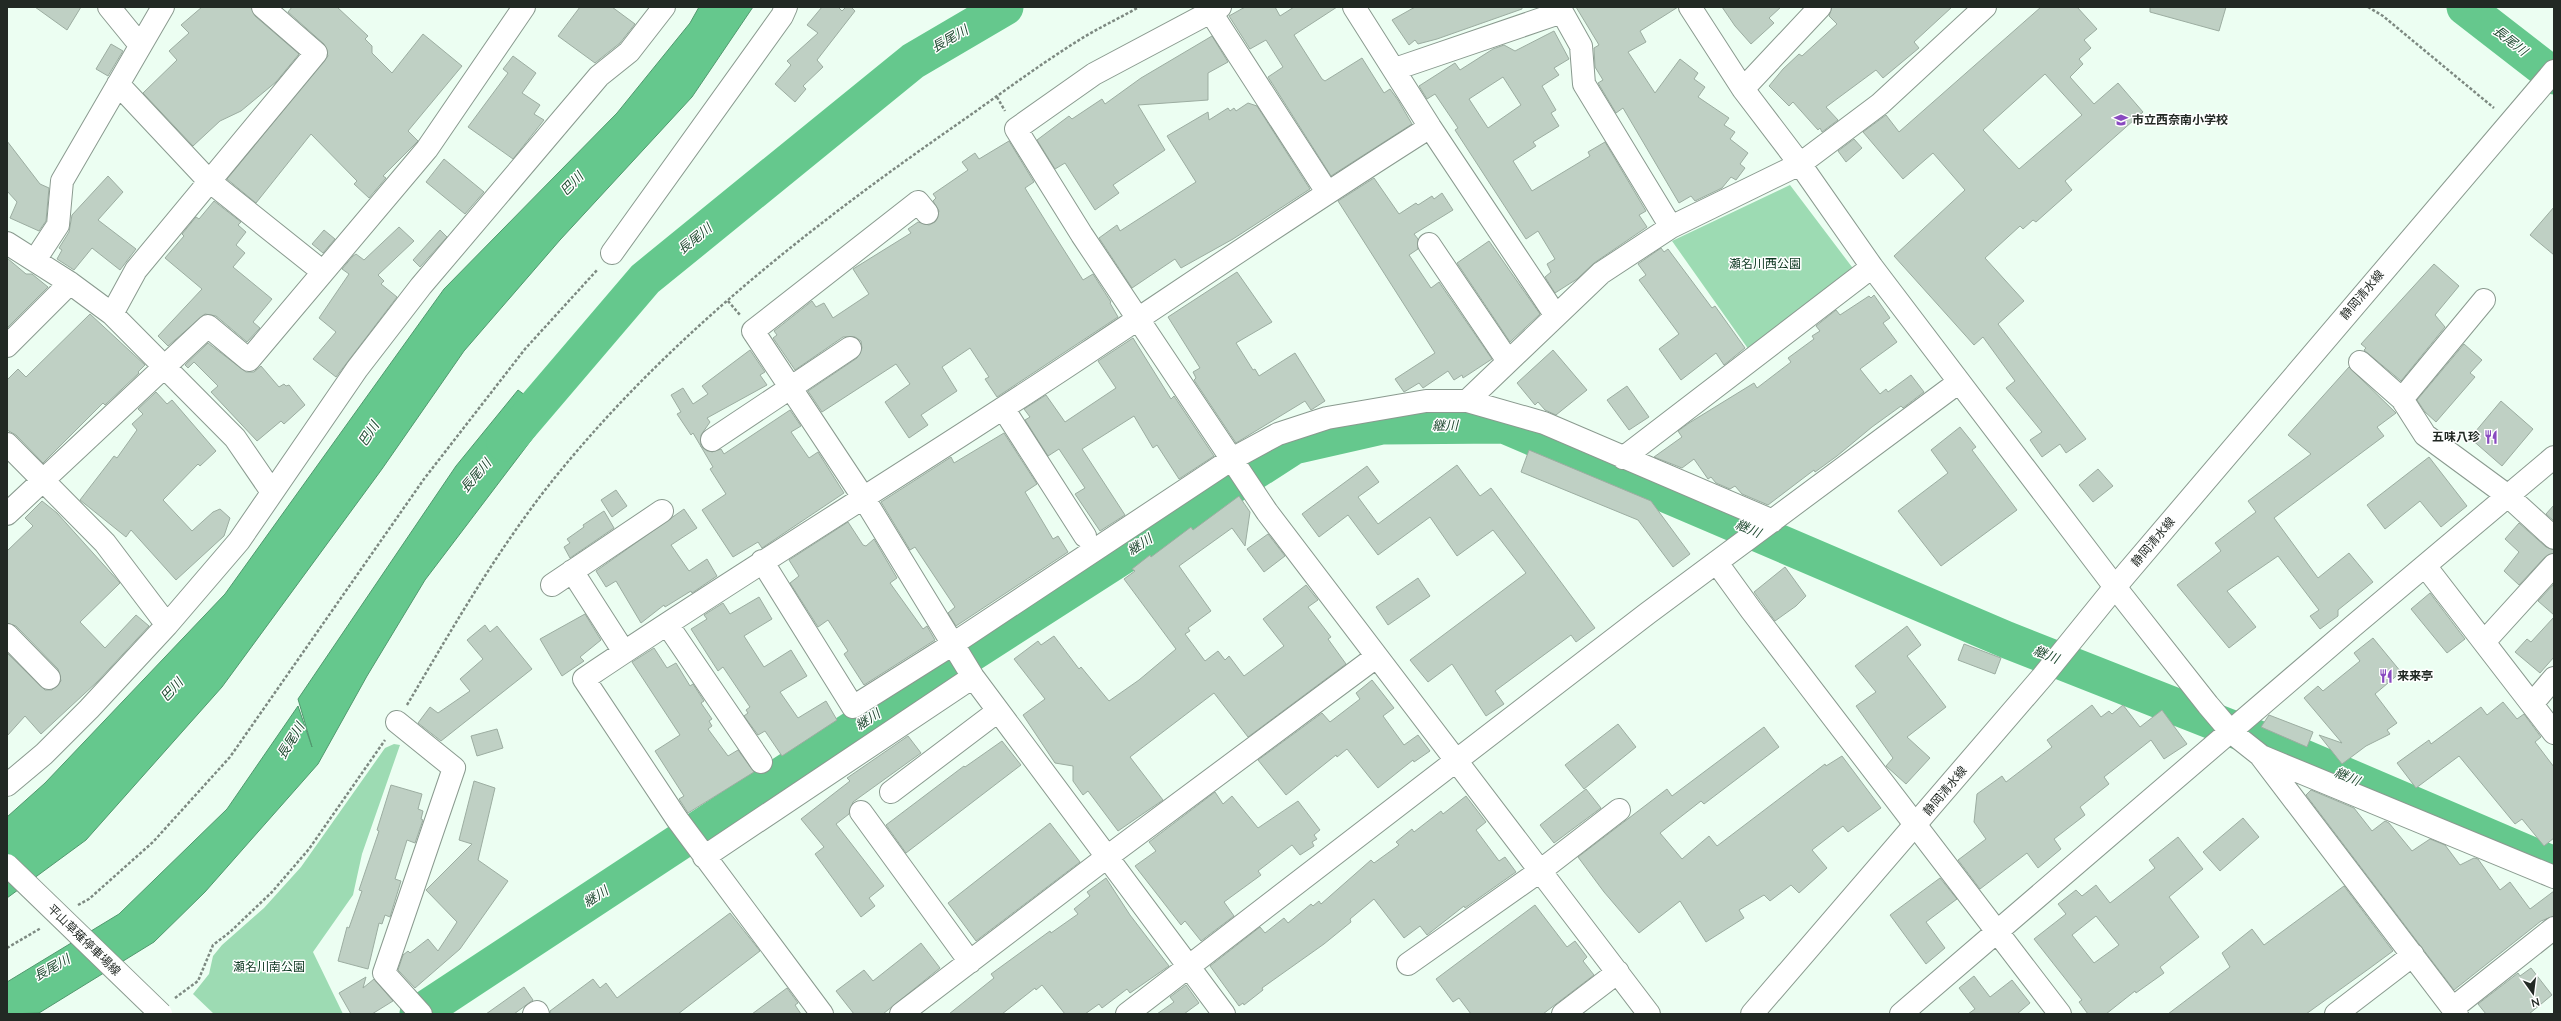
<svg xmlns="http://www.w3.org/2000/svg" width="2561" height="1021" font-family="'Nunito Sans','Noto Sans JP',sans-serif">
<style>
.green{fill:#9ddbb3}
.water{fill:#65c88d;stroke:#51986e}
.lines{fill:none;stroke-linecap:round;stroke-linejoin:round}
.river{stroke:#65c88d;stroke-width:37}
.building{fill:#bfd0c4;stroke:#9cada1;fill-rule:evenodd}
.minor-casing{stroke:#8a9a8f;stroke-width:24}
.major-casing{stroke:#8a9a8f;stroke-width:24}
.path{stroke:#7d8981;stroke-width:2.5;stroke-dasharray:3 2;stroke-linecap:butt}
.minor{stroke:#fff;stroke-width:22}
.major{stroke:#fff;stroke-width:22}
.major-bridge-casing{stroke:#8a9a8f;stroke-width:24;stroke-linecap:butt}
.major-bridge{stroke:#fff;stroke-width:22}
.labels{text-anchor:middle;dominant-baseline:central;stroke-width:3;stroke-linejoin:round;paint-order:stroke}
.poi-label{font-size:12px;font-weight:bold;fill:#222924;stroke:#fff;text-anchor:start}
.park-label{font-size:12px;fill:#0a351e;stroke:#fff}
.street-label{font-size:12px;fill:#222924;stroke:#fff}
.water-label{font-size:13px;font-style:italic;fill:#1f4930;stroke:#fff}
</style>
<rect width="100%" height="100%" fill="#ecfef2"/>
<path class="green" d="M1790 185 1855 271 1749 350 1672 241Z
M394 744 400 745 362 854 353 895 313 952 343 1014H214L193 994 209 974 213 956 222 945 264 908 301 867 385 748Z"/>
<path class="water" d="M699 7H753L692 97 560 240 464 351 382 469 222 687 86 840 7 898V817L45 783 225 594 444 289 617 113 690 23Z
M518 390 551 414 425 580 367 676 318 764 205 892 154 942 39 1013 7 1014V982L119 914 227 809 298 706 312 747 298 699 456 466Z"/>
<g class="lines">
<path class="river" d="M2465 7 2554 76
M505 443 645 279 913 61 1005 7
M418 1014 743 800 1294 446 1382 426 1504 425 2007 640 2276 746 2554 865"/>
</g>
<path class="building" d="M35 7H81L67 30Z
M202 7H251L255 16 299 54 276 82 241 111 220 121 193 146 143 93 177 60 169 51 189 33 181 25Z
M292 7H337L368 36 365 39 372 46V53L392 73 423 34 462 66 408 131 418 141 383 176 386 178 369 198 354 184 357 181 311 134 256 203 227 179 328 56 324 44 288 12Z
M580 7H612L635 24 620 43 595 63 558 36Z
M822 7H838L842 11 846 7H851L855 11 817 60 823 67 803 86 806 89 795 102 775 84 791 65 787 61 818 33 807 25Z
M1245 7H1275L1280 16 1294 7H1337L1294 35 1322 79 1325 81 1362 58 1384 93 1390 89 1398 100 1412 124 1331 176 1268 77 1283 67 1266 40 1250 49 1229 16Z
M1415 7H1522V9L1437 39 1418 44 1415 40 1409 45 1392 20Z
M1576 7H1678L1640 31 1646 42 1628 52 1655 93 1680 59 1698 73 1694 79 1705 87 1698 97 1729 118 1724 125 1735 132 1730 139 1748 153 1740 164 1745 168 1736 180 1731 177 1722 188 1695 201 1691 196 1679 203 1623 108 1616 113 1598 83 1603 80 1595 67 1594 48 1599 45Z
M1722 7H1781L1769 18 1774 23 1751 44 1735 26Z
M1832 7H1952L1914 42 1919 48 1883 78 1876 70 1826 107 1838 120 1822 132 1820 128 1818 130 1793 102 1789 106 1769 86 1783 69 1799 54 1802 56 1837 24 1829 16Z
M2041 7H2077L2097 29 2084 40 2091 48 2079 59 2083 64 2070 77 2094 104 2118 83 2143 112 2065 181 2072 190 2036 222 2033 220 2023 229 2020 226 1985 258 2024 301 1998 324 2086 439 2066 453 2060 444 2042 457 2030 440 2042 432 2006 388 2015 381 1983 337 1974 345 1894 256 1965 190 1933 153 1903 179 1863 132 1886 115 1899 132ZM2045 74 2082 115 2019 169 1983 130Z
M2150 7H2226L2219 31 2150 12Z
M1554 31 1569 59 1554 68 1559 75 1542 86 1556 110 1551 113 1559 126 1533 142 1536 146 1513 161 1532 191 1590 156 1588 152 1605 142 1646 211 1639 215 1647 227 1594 263 1577 279 1555 293 1545 277 1551 272 1547 264 1555 259 1538 231 1526 239 1455 130 1458 128 1435 94 1427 99 1419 86 1455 63 1460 70 1493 49 1504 45 1515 51ZM1503 77 1521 105 1488 128 1469 99Z
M1212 36 1228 62 1208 73V100L1138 105 1165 150 1113 185 1119 193 1095 210 1065 163 1055 169 1037 140 1069 116 1072 119 1102 99 1105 104 1141 78Z
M111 44 123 51 108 76 96 69Z
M513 56 536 73 522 93 540 105 534 114 544 120 513 159 468 127 508 73 503 69Z
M1248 103 1257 106 1310 189 1233 239 1181 268 1175 259 1132 288 1099 238 1117 225 1120 231 1196 182 1167 136 1208 112 1209 120 1228 108 1230 111 1234 108 1236 111Z
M1854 139 1862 148 1846 162 1838 151Z
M7 141 40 184 49 188 46 221 39 231 10 218 17 202 7 191Z
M1009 141 1034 182 1025 188 1048 225 1083 280 1093 274 1111 302 1110 303 1118 317 997 397 985 379 989 377 970 348 942 367 957 391 921 415 928 425 909 438 885 402 910 384 896 364 822 412 808 391 857 358 862 348 861 341 855 337H843L795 370 773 338 777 335 774 331 812 301 816 307 824 303 833 318 869 294 853 269 911 233 908 229 918 222 929 225 935 222 939 211 933 201 936 198 933 194 968 170 962 162 975 153 979 159Z
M444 159 484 192 465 214 426 182Z
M108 176 123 192 98 220 136 249 120 270 92 248 74 270 57 259 62 250 59 248 69 232 72 215Z
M1374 178 1399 214 1416 203 1418 205 1432 196 1434 199 1442 193 1453 210 1414 234 1418 239V249L1409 255 1431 288 1439 282 1492 359 1463 378 1462 375 1454 380 1448 371 1423 388 1419 383 1404 392 1395 379 1435 353 1338 201Z
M214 201 241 222 238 225 246 232 236 245 245 253 233 267 272 299 253 322 260 328 247 342 216 316 205 314 168 346 158 336 202 289 165 258 184 236 182 234 196 217 199 219Z
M2554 207V255L2530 235Z
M399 227 414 241 378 275 384 281 381 284 397 297 336 377 313 359 336 332 319 318 349 274 342 269 353 256 356 254 364 260Z
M324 230 335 239 323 253 312 244Z
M440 230 447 237 420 267 413 260Z
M1489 241 1540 314 1510 342 1457 263Z
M1661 248 1664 252 1668 249 1712 308 1715 306 1745 348 1724 365 1716 353 1681 380 1659 349 1679 334 1639 280 1646 275 1638 264Z
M7 258 26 274H32L48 287 7 328Z
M2434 264 2459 286 2435 315 2445 327 2401 381 2364 350 2366 348 2361 344Z
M1237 272 1272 322 1236 343 1253 370 1255 369 1259 376 1295 353 1325 401 1311 410 1305 401 1236 443 1194 380 1196 378 1193 372 1200 368 1168 317Z
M1874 295 1890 318 1883 323 1897 342 1860 369 1880 394 1886 389 1888 392 1911 375 1924 392 1903 408 1901 406 1872 427 1837 456 1815 472 1814 470 1768 505 1742 494 1735 486 1730 489 1716 483 1711 477 1708 479 1694 459 1682 468 1654 457 1682 437 1678 431 1689 423 1754 383 1757 388 1791 362 1788 358 1814 339 1812 336 1820 331 1816 326 1836 310 1840 315 1869 296 1871 298Z
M90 314 145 365 138 372 139 373 105 405 103 403 43 463 16 435 7 430V380L18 369 26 377Z
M1133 338 1171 399 1174 396 1214 456 1179 479 1157 445 1153 448 1134 416 1082 449 1125 515 1100 531 1075 494 1085 488 1059 449 1048 456 1025 420 1030 417 1024 409 1046 395 1065 422 1116 388 1098 361Z
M208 343 246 372H254L261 366 279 387 284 384 286 386 289 385 305 405 284 424 281 421 257 441 211 392 218 386 194 362 188 368 185 365Z
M2464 344 2482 360 2470 373 2475 377 2436 422 2425 412 2417 400Z
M750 350 765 372 760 375 767 385 707 418 710 422 701 435V447L712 452 721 449 724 454 790 410 801 426 791 432 809 458 818 452 844 493 762 548 758 542 733 557 702 510 726 494 710 469 713 467 693 433 691 435 677 414 681 412 671 395 683 388 693 404 708 394 702 386Z
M1553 350 1587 390 1556 415 1545 410 1538 402 1535 405 1517 383Z
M2349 367 2396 413 2377 427 2384 436 2274 518 2318 578 2349 553 2373 582 2338 610V616L2320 629 2310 616 2319 610 2278 556 2227 591 2256 627 2229 648 2177 585 2221 551 2215 543 2256 512 2248 501 2311 454 2288 435Z
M1627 386 1649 417 1629 430 1607 400Z
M156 392 167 404 172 400 216 451 200 466 198 464 163 500 192 531 213 512 220 509 230 518 224 536 176 580 131 530 126 537 80 500 114 456 117 458 137 430 132 424 143 414 138 409Z
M2501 401 2533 429 2502 466 2470 438Z
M1960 427 1976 447 1972 450 2017 510 1941 566 1898 511 1948 473 1931 450Z
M1004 433 1037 484 1025 492 1053 539 1058 536 1068 552 956 626 948 613 955 607 915 547 910 550 881 502 951 457 954 463Z
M1529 450 1651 501 1690 554 1673 567 1638 520 1521 472Z
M2429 457 2467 506 2441 527 2420 501 2385 529 2367 505Z
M1457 465 1480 496 1491 488 1595 628 1576 642 1571 635 1495 691 1504 704 1486 716 1452 664 1428 682 1410 660 1526 573 1493 530 1457 556 1430 517 1378 555 1348 515 1319 537 1302 514 1367 466 1379 482 1358 497 1378 524Z
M2098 469 2113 486 2093 502 2079 485Z
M616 490 627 506 612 517 601 500Z
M1239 496 1250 512 1245 546 1232 528 1179 566 1211 611 1188 628 1190 631 1185 634 1205 661 1218 651 1225 660 1229 656 1244 676 1284 646 1263 619 1306 585 1318 600 1308 607 1331 637 1328 639 1346 664 1248 737 1214 693 1130 757 1163 800 1118 831 1088 791 1083 795 1073 781V766L1055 763 1023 715 1045 699 1014 659 1038 641 1041 645 1054 636 1079 669 1081 667 1109 701 1139 680 1176 649 1124 579 1135 571 1132 569 1150 555 1151 557 1191 527 1193 530Z
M42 501 57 513 120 583 80 622 105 648 136 615 149 626 97 682 41 734 25 716 7 736V653L45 690H52L61 681 58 669 16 626 7 623V551L33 526 25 518Z
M2554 505V521L2546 514Z
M684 509 697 528 671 545 689 571 707 559 717 576 692 593 691 591 665 607 664 605 641 623 616 581 606 587 596 571Z
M604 511 614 528 570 558 564 547 570 543 567 539 584 527 583 525Z
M848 522 863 545 866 546 874 539 897 578 890 583 923 629 927 626 935 640 864 685 844 654 848 651 828 620 818 627 790 583 799 576 789 560Z
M2519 523 2546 547 2554 550V553L2545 557 2519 585 2504 571 2519 552 2505 539Z
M1268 534 1285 556 1264 572 1247 549Z
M1785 567 1806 596 1796 606 1775 621 1754 592Z
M1418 578 1430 596 1388 625 1376 607Z
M2554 584V615L2538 601Z
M2430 593 2465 639 2447 653 2411 609Z
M759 597 772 619 744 636 764 667 791 650 807 676 780 692 798 718 826 701 837 720 782 756 765 731 758 735 744 716 748 713 746 710 750 707 723 667 718 671 691 629 707 619 704 615 723 603 730 614Z
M585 614 601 640 580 657 584 661 562 676 540 639Z
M2554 617V657L2540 673 2515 652 2527 639 2531 642Z
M485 625 490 632 497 626 532 669 441 741 418 723 430 707 438 713 470 691 460 679 483 659 467 640Z
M1907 626 1921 645 1907 656 1946 707 1907 737 1930 758 1906 784 1886 766 1893 758 1856 706 1876 692 1855 666Z
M2373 638 2401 672 2375 694 2397 723 2387 730 2390 734 2366 746 2342 764 2319 735 2342 743 2304 698 2318 686 2323 691 2360 661 2354 653Z
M1964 644 2001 658 1995 674 1958 660Z
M654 648 667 668 676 663 690 686 693 684 704 701 701 703 712 719 709 721 712 726 708 729 728 756 738 750 754 772 688 813 679 799 684 796 655 751 680 735 632 662Z
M1372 680 1394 708 1383 716 1404 745 1418 735 1430 751 1414 762 1413 760 1378 788 1347 749 1337 757 1336 755 1286 795 1258 760 1322 713 1330 722 1360 699 1356 693Z
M2503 702 2517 719 2524 714 2541 737 2535 742 2554 767V838L2544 846 2522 819 2515 824 2459 756 2416 788 2397 763 2429 740 2431 744 2481 707 2487 715Z
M2092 705 2101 717 2109 711 2112 714 2123 705 2140 727 2162 710 2187 744 2164 759 2151 740 2104 777 2109 784 2080 807 2085 815 2054 839 2061 849 2038 868 2027 853 1980 889 1958 860 1986 839 1974 822 1977 794 2002 776 2006 782 2052 747 2047 740Z
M2269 715 2313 732 2307 747 2261 727Z
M1618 724 1636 747 1584 789 1565 765Z
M1764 727 1779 747 1704 804 1701 801 1660 833 1682 859 1709 836 1717 846 1825 764 1826 766 1842 756 1881 808 1848 832 1843 826 1812 850 1827 868 1799 893 1791 885 1770 901 1764 895 1739 910 1744 918 1706 942 1680 901 1639 933 1604 892 1578 857 1667 789 1672 796Z
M497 729 503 748 477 756 471 736Z
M908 736 921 753 853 802 849 814 836 824 884 886 869 898 875 906 861 917 815 854 824 847 801 819 850 781 847 778Z
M1002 741 1021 765 906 853 886 825 964 766 965 767Z
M474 781 495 788 478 860 508 881 460 949 415 988 398 970 403 955 408 951 410 953 428 939 438 951 457 922 426 890 472 844 459 840Z
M391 785 422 794 418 809 423 811 421 819 423 820 415 843 407 840 395 879 401 881 390 917 385 915 382 924 379 923 368 969 338 961 347 927 349 928 362 891 359 890 379 831 377 830Z
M1586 789 1601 808 1554 843 1540 825Z
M2311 790 2354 808 2372 831 2385 821 2389 823 2412 851 2430 839 2445 845 2460 865 2474 858 2478 859 2500 890 2510 882 2530 909 2554 891V916L2541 921 2454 990 2306 795Z
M1215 792 1223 804 1232 796 1258 828 1298 801 1320 830 1314 835 1317 839 1312 842 1314 846 1300 855 1292 845 1258 871 1261 875 1224 902 1234 916 1201 941 1185 921 1181 925 1135 866 1156 851 1149 842Z
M1466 796 1486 822 1476 830 1499 861 1505 857 1516 872 1465 908 1464 906 1427 935 1420 926 1404 938 1374 899 1350 919 1351 922 1324 944 1262 988 1263 990 1244 1005 1243 1003 1239 1006 1210 966 1260 927 1265 933 1284 918 1288 923 1311 904 1313 906 1319 901 1321 904 1371 860 1374 863 1399 845 1396 842 1412 829 1414 832 1441 811 1443 814Z
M2243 818 2259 837 2220 871 2203 852Z
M1050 823 1080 862 976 941 948 903Z
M2178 837 2203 869 2169 897 2199 937 2160 967 2164 973 2136 993 2135 991 2106 1014H2088L2079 1002 2082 1000 2034 939 2066 914 2058 904 2076 890 2082 896 2096 885 2110 903 2155 868 2149 860ZM2096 916 2119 945 2094 963 2072 935Z
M1106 878 1130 915 1169 966 1130 993 1127 989 1102 1008 1099 1004 1085 1014H1065L1042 985 1036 990 1035 988 1002 1014H949L994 978 991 974 1050 931 1051 933 1078 914 1074 909 1090 896 1087 892Z
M1940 878 1957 899 1926 922 1945 948 1926 964 1890 915Z
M2344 886 2393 951 2370 968 2306 1014H2168L2230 967 2222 953 2252 929 2264 945Z
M1535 905 1567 947 1575 941 1587 957 1583 961 1594 975 1543 1014H1471L1459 998 1453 1002 1436 979Z
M730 913 760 951 678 1014H550V1011L593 979 600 988 606 983 617 998Z
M921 943 940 968 883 1014H854L836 991 864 970 873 981Z
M2531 968 2552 995 2529 1014H2486L2478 1004 2518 973 2520 976Z
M1974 976 1990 997 2012 980 2030 1003 2017 1014H1968L1975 1009 1959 988Z
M366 977 363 988 374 979 393 1001 372 1014H351L339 993Z
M1186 985 1199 1003 1184 1014H1157L1174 1002 1170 997Z
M524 987 533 1000 514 1014H486Z
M787 988 798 1003 795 1005 801 1014H752Z"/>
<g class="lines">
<defs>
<path id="minor" d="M109 7 140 45
M1220 7 1094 74 1016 129 1082 235 1267 512 1649 1014
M1354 7 1430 127 1556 316 1601 273 1671 227 1800 164 1880 104 1985 7
M1690 7 1743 89 1800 164 1872 267 2115 587 2208 705 2231 732 2260 755 2457 1014
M1210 11 1327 192
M1395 69 1562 12 1581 46 1584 84 1671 227
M118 84 208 180 323 272
M1743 89 1820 7
M927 213 918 202 753 331 863 497 973 677 1224 1014
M7 243 70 283 112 314 235 438 272 492
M1429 244 1508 361
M612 253 782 16 786 7
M35 260 58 225 62 181 163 7
M112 314 136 270 316 53 263 7
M7 346 70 283
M2360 362 2402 399 2425 435 2508 496 2554 538
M2402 399 2484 300
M1467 401 1556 316
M1003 408 1085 536
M712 440 850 348
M7 444 105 543 167 625
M1623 458 1872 267
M7 514 208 326 249 360 427 149 524 7
M762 561 853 707 953 644 1232 459 1278 434 1327 418 1426 401H1467L1544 423 1773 521
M1717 563 1751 610 2060 1014
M2426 567 2554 733
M572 571 624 652
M552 585 662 511
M667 624 761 762
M7 635 49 678
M2484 642 2554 565
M2532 704 2554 678
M397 722 454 768 384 973 421 1014
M2261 756 2554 877
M7 785 44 754 89 709 167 625 239 541 357 369 421 286 599 76 629 52 664 7
M891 792 998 711
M861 812 970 962
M704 857 973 677
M1408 964 1540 871 1619 810
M2453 1008 2554 928
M534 1014 537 1012 538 1014
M822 1014 677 819 584 679C750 567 921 464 1087 353 1201 277 1314 200 1430 127
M901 1014 1107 857 1376 657
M1127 1014 1648 613 1959 382
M1563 1014 1618 972
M1901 1014 2352 627 2554 457
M2336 1014 2413 955"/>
<path id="major" d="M1752 1014 2043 676 2115 587 2554 71"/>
</defs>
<use href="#minor" class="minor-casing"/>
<use href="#major" class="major-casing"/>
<path class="path" d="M2368 7 2383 16 2494 108
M997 97 1005 111
M728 301 740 315
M407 705C456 622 504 538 566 464 675 333 810 227 949 130 991 101 1033 69 1076 42 1096 29 1118 19 1139 7
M78 905 89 899 153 842 230 757 424 479 525 349 598 269
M7 948 41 928
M175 998 198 981 213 945 230 932 272 892 309 849 385 740"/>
<use href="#minor" class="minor"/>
<use href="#major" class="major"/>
<defs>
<path id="major-bridge" d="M7 865 161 1014"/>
</defs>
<use href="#major-bridge" class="major-bridge-casing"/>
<use href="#major-bridge" class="major-bridge"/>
</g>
<defs>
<symbol id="school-bare" viewBox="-9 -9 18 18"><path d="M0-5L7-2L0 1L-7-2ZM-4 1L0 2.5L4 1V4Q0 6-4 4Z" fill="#894ac0" stroke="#fff" stroke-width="2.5" paint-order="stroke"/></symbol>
<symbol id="restaurant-bare" viewBox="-9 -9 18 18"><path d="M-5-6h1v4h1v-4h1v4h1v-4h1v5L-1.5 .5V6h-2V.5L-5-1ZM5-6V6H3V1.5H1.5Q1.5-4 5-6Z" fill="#894ac0" stroke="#fff" stroke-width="2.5" paint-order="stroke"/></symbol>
</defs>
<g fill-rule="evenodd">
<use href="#school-bare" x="2111" y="110" width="20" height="20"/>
<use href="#restaurant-bare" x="2481" y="427" width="20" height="20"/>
<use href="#restaurant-bare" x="2376" y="666" width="20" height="20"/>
</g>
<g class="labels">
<g class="poi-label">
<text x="2132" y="120">市立西奈南小学校</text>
<text x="2480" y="437" text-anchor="end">五味八珍</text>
<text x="2397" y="676">来来亭</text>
</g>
<g class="park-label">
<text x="1765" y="264">瀬名川西公園</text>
<text x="269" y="967">瀬名川南公園</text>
</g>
<g class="street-label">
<text transform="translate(2362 295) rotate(-50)">静岡清水線</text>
<text transform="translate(2153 542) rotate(-50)">静岡清水線</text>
<text transform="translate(1945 791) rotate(-50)">静岡清水線</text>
<text transform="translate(84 940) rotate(44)">平山草薙停車場線</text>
</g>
<g class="water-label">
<text transform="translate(950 39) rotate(-30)">長尾川</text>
<text transform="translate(2510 41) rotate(38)">長尾川</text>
<text transform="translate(572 184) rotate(-46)">巴川</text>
<text transform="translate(695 239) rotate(-39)">長尾川</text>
<text x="1445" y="426">継川</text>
<text transform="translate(369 434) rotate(-57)">巴川</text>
<text transform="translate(476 476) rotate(-49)">長尾川</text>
<text transform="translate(1748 529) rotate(23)">継川</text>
<text transform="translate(1140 545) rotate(-33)">継川</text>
<text transform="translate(2046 655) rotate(22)">継川</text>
<text transform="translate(172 690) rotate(-48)">巴川</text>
<text transform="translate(868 720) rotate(-33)">継川</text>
<text transform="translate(291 741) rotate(-58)">長尾川</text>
<text transform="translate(2347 777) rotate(23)">継川</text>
<text transform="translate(596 897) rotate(-33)">継川</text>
<text transform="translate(52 968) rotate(-29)">長尾川</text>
</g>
</g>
<rect width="2561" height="1021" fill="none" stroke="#222924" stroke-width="16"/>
<g transform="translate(2533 993) rotate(166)" stroke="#ffffff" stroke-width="3" paint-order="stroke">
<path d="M0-3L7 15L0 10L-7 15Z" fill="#222924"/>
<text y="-6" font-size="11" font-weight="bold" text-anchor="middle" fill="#222924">N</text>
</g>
</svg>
